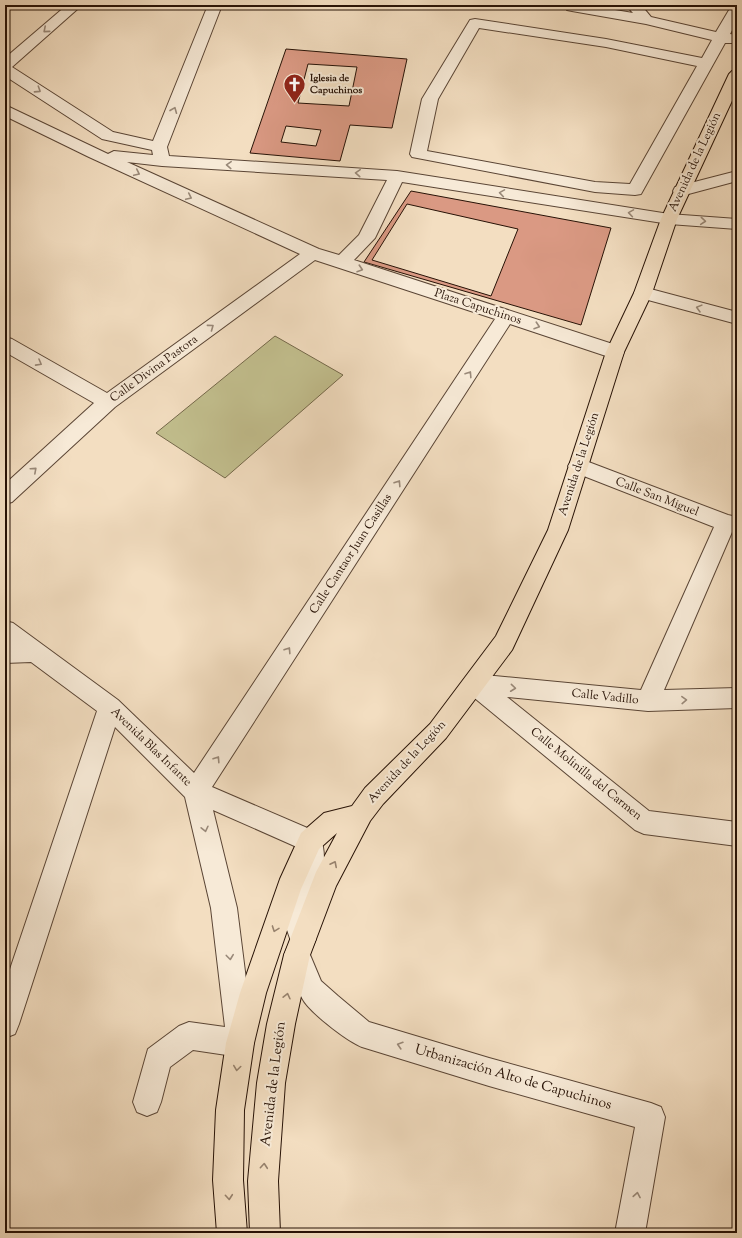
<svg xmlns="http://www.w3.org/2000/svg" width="742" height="1238" font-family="'Sorts Mill Goudy',serif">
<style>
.green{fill:#c2bf8e;stroke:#74684a}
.building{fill:#da9983;stroke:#271206;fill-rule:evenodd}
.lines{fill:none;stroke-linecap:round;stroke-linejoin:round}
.minor-casing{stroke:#5a4535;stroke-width:2}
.major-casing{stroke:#271206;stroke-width:2}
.minor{fill:#f7ead7;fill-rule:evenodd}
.major{fill:#f3dec1;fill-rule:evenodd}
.oneway{stroke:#998979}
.oneway2{stroke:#97826d}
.labels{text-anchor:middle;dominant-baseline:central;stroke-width:4;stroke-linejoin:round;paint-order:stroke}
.far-poi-label{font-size:10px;font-weight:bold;fill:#271206;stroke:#f7ead7;text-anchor:start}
.street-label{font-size:12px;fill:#271206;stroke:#f7ead7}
.near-street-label{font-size:14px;fill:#271206;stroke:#f7ead7}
</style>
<rect width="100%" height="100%" fill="#f3dec1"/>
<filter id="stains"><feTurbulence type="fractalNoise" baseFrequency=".005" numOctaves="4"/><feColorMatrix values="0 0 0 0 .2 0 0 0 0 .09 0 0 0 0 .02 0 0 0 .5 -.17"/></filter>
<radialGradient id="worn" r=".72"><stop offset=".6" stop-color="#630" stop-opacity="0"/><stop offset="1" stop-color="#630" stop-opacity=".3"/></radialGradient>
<path class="green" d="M275 336 343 375 225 478 156 433Z"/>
<path class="building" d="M286 49 407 59 392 128 350 125 340 161 250 153ZM308 64 357 67 349 106 298 103ZM286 126 321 130 316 146 281 142Z
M411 191 611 228 581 325 364 262ZM407 204 518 229 491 296 372 260Z"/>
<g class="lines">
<defs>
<path id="minor" d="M67 5H82L12 67 113 132 153 141 208 5H222L167 147 169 156 397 171 669 214 737 219V229L669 224 402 182 375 238 354 260 622 347 624 352 622 357 615 359 510 324 212 787 319 833C331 862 319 889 308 916L316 939 312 948 308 950 321 981 338 996 369 1022 489 1058 651 1103 661 1107 665 1117 645 1233H615L635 1127 489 1086 362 1047C347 1041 309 1012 302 998 295 985 290 969 284 955L288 946 292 944 282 916C291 895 303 872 299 848L213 810 237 908 254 1043 250 1053 240 1057 193 1050 170 1067 161 1102 157 1112 147 1116 137 1112 133 1102 148 1049 179 1026 189 1022 225 1027 211 908 185 797 115 727 19 1024 15 1034 5 1038V984L97 711 31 662 5 663V643H6L5 642V621L13 623 118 700 194 773 495 319 315 260 115 407 12 502 5 504V484L94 403 5 352V337L12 339 107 393 300 254 89 157 5 116V105L108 154 114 151 153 155 152 150 102 139 5 76V58ZM127 162 162 166 387 180 359 235 339 255 319 249Z
M564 5H585L633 13 626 5H641L651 17 716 32 732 5H737V21L730 34 737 35V43H725L641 194 635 195 595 192 412 157 410 154 422 99 470 20 475 19 606 39 702 58 712 40 646 24 572 11 567 10ZM479 28 606 47 697 66 630 184 595 182 427 151 438 99Z
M737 171V181L681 196 675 195 673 191 675 187Z
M643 287 737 312V324L637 297 634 293 637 289Z
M578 458 728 515 737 517V533L732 532 664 690 737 688V708L648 711 507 697 649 811 737 822V846L644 834 635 830 466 691 463 684 466 677 474 674 641 690 714 527 571 471 568 466 571 461Z"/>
<path id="major" d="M737 69V90L677 219 652 293 624 352 568 530 512 650 446 738 383 804 370 821 336 886 310 955 295 1024 285 1083 278 1181 280 1233H250L248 1181 257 1083 267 1024 284 955 316 872 337 833 319 849 301 889 266 993 254 1043 244 1110 243 1180 247 1233H217L213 1180 216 1110 226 1043 240 993 280 879 301 833 324 813 352 806 365 788 430 724 496 636 548 530 606 352 634 293 661 219 729 74 732 71Z"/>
</defs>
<use href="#minor" class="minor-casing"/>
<use href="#major" class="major-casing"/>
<use href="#minor" class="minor"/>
<use href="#major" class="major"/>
</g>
<defs><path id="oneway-chevron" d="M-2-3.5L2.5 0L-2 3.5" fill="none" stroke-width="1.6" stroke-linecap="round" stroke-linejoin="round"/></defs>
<g class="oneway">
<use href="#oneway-chevron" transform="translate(46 30) rotate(139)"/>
<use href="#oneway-chevron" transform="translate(38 90) rotate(33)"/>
<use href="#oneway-chevron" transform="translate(174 110) rotate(-68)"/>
<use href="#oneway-chevron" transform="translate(229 165) rotate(-177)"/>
<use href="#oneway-chevron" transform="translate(137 173) rotate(25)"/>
<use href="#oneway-chevron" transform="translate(358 173) rotate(-176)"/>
<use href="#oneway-chevron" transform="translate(502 193) rotate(-171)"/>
<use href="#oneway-chevron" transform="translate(189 197) rotate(25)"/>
<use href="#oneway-chevron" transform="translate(631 213) rotate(-171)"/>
<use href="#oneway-chevron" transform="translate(703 221) rotate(5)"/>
<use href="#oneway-chevron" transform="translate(360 269) rotate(18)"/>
<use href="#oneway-chevron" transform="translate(699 308) rotate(-165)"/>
<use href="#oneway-chevron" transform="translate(537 326) rotate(18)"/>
<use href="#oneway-chevron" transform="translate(211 327) rotate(-36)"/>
<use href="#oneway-chevron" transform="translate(39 363) rotate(29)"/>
<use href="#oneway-chevron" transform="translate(469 374) rotate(-57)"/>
<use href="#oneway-chevron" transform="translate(34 470) rotate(-42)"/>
<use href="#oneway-chevron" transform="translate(398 483) rotate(-57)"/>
<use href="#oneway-chevron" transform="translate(288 650) rotate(-57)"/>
<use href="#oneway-chevron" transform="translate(513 688) rotate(6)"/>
<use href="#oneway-chevron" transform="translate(684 700) rotate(-2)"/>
<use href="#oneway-chevron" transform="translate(217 759) rotate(-57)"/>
<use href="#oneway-chevron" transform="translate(205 829) rotate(77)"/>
<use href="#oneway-chevron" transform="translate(230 957) rotate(83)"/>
<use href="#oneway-chevron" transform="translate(400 1045) rotate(-163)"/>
<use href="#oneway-chevron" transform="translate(637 1195) rotate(-80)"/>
</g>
<g class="oneway2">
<use href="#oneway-chevron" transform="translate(334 864) rotate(-63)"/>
<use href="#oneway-chevron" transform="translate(275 929) rotate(110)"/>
<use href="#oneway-chevron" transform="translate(287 996) rotate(-77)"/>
<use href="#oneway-chevron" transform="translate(237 1068) rotate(98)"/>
<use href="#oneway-chevron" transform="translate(264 1166) rotate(-85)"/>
<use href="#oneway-chevron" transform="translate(229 1197) rotate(85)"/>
</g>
<defs>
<symbol id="church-pin" viewBox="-11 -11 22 30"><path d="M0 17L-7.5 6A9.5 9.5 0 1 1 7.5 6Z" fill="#8f2418" stroke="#f7ead7"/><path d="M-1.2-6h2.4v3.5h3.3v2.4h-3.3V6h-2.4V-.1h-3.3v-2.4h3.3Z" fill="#fff"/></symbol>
</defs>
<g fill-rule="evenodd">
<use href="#church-pin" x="282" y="72" width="25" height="34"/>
</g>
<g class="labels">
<g class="far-poi-label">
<text x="310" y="78">Iglesia de<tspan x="310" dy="12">Capuchinos</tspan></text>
</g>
<g class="street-label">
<text transform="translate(695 162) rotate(-65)">Avenida de la Legión</text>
<text transform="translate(478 307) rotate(18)">Plaza Capuchinos</text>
<text transform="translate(154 369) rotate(-36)">Calle Divina Pastora</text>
<text transform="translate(579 464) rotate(-72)">Avenida de la Legión</text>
<text transform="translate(657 497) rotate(21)">Calle San Miguel</text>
<text transform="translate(351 554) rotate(-57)">Calle Cantaor Juan Casillas</text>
<text transform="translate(605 697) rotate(6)">Calle Vadillo</text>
<text transform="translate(151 747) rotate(44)">Avenida Blas Infante</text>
<text transform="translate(407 762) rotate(-47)">Avenida de la Legión</text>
<text transform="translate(586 774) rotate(39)">Calle Molinilla del Carmen</text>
</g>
<g class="near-street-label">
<text transform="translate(513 1078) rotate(16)">Urbanización Alto de Capuchinos</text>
<text transform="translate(274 1084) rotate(-83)">Avenida de la Legión</text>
</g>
</g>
<rect width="742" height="1238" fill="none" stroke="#f3dec1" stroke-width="20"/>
<rect x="6" y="6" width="730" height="1226" fill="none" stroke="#271206" stroke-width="2"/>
<rect x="10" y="10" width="722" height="1218" fill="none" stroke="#271206"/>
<rect width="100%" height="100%" filter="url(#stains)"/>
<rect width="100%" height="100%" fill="url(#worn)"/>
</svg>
